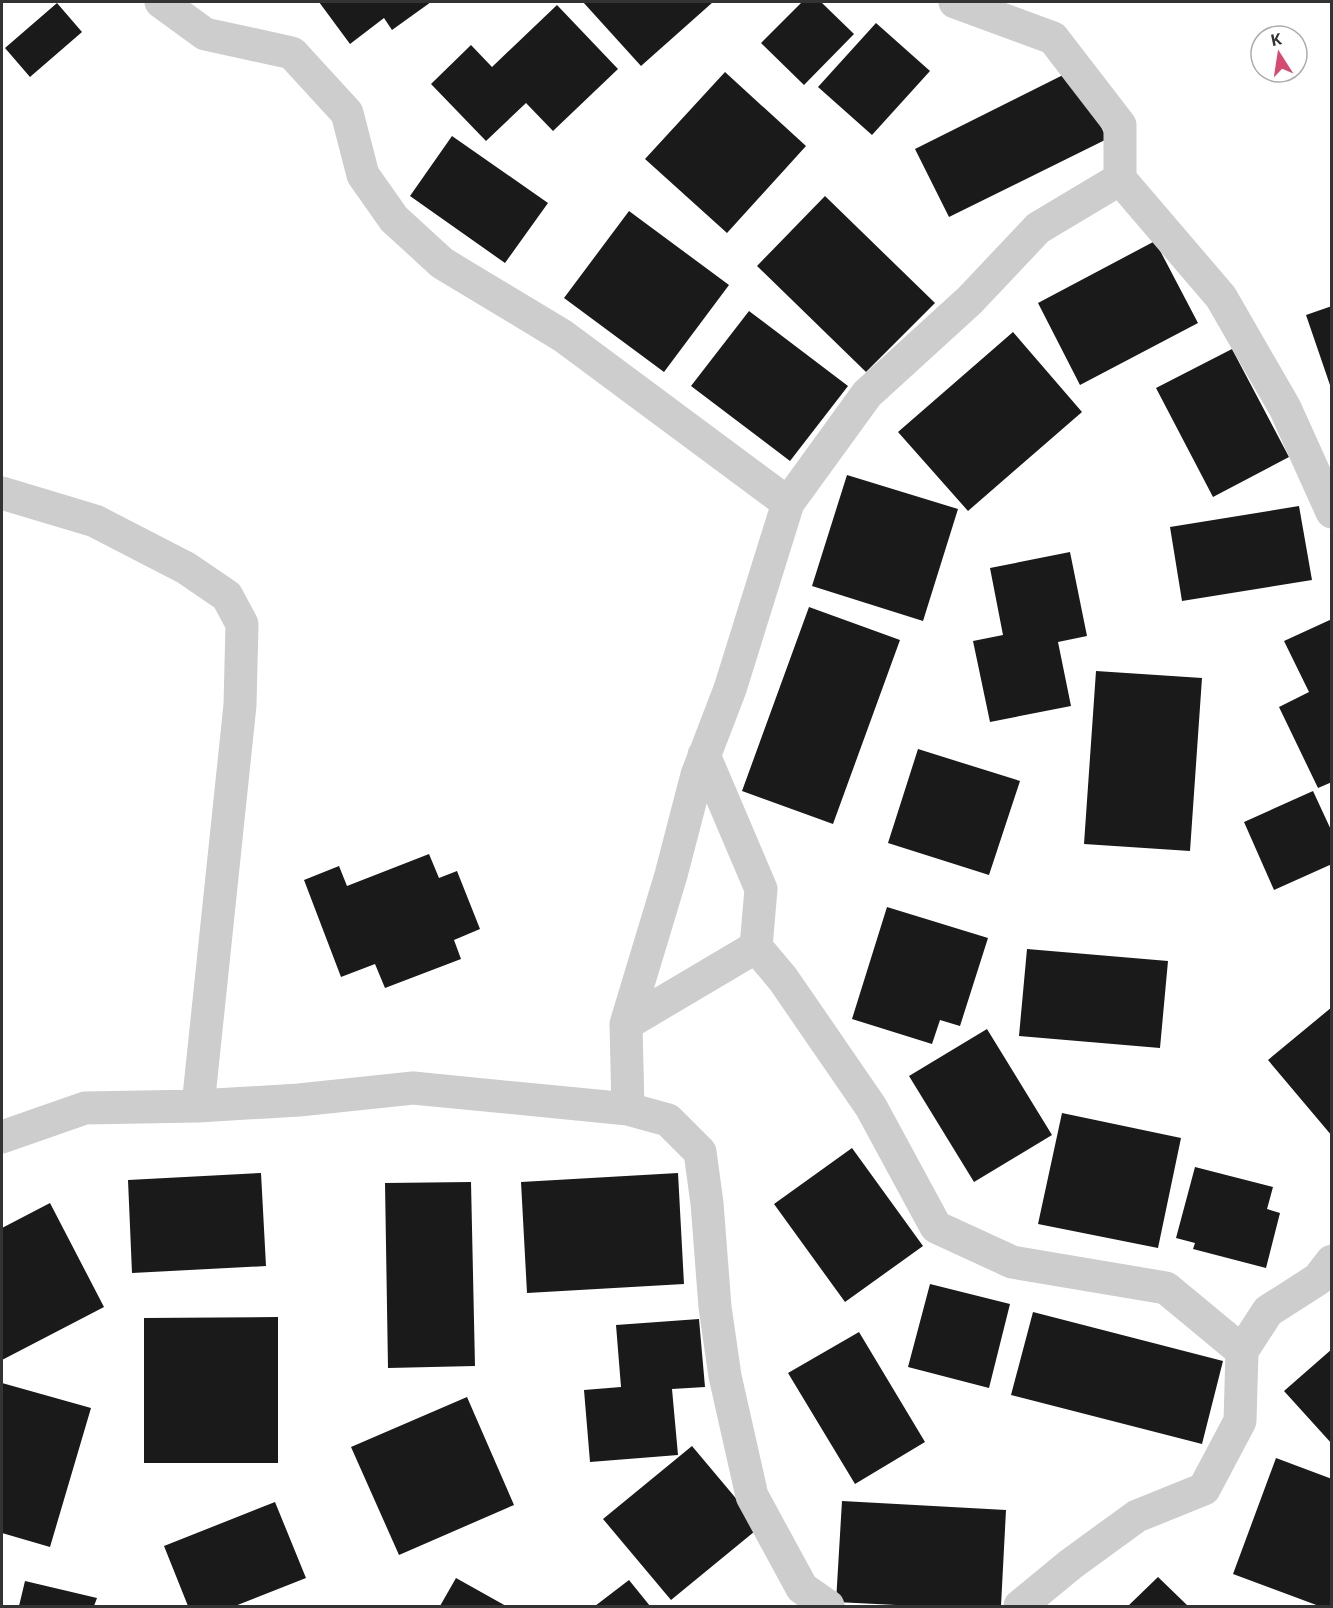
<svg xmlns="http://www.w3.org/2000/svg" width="1333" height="1608" font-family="'Noto Sans',sans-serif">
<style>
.building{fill:#1a1a1a}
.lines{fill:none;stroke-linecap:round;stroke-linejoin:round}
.minor{stroke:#cdcdcd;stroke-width:33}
</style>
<rect width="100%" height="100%" fill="#fff"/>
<path class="building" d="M319 2H431L392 30 384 18 350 44Z
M583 2H713L641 66Z
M802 2H821L854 34 804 85 761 43Z
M57 3 82 32 30 77 5 48Z
M557 5 618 69 553 131 526 103 486 141 431 84 471 45 492 67Z
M876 23 930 71 872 135 818 87Z
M1073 70 1107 139 949 217 915 149Z
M725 72 806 146 727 233 645 159Z
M452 136 548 203 505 263 410 196Z
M825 196 935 303 866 372 757 266Z
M629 211 729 285 664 372 564 298Z
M1155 241 1198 323 1080 385 1038 303Z
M1332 306V388H1331L1306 315Z
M749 311 848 386 790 461 691 386Z
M1013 332 1082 412 968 511 898 432Z
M1232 349 1289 457 1213 497 1156 388Z
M847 475 958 509 923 621 812 586Z
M1299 506 1312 580 1182 601 1170 527Z
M1070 552 1087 636 1058 642 1071 706 990 722 973 641 1003 635 990 568Z
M809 607 900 640 833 824 742 791Z
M1332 619V782L1318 788 1279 707 1309 692 1284 641Z
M1096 671 1202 678 1190 851 1084 844Z
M918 749 1020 781 989 875 888 843Z
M1313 791 1332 832V864L1274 890 1244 822Z
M429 854 439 878 457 871 480 929 454 940 461 959 385 988 375 964 341 977 304 880 339 866 347 886Z
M887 907 988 938 960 1026 940 1020 932 1044 852 1019Z
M1027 949 1168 961 1160 1048 1019 1036Z
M1332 1007V1136L1268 1060Z
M987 1029 1052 1135 974 1182 909 1076Z
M1062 1113 1181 1138 1158 1248 1038 1224Z
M852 1148 923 1246 845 1302 774 1204Z
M1195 1167 1273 1187 1267 1209 1280 1213 1266 1268 1193 1249 1195 1243 1176 1238Z
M261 1173 266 1266 132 1273 128 1180Z
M678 1173 684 1284 527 1293 521 1182Z
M471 1182 475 1366 388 1368 385 1183Z
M50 1203 104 1307 2 1360V1228Z
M930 1284 1010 1304 989 1388 908 1367Z
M1033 1312 1223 1361 1202 1444 1011 1395Z
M278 1317V1463H144V1318Z
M699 1319 705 1387 672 1389 678 1455 590 1462 584 1390 621 1387 616 1325Z
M859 1332 925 1442 855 1484 788 1373Z
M1332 1349V1444L1284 1391Z
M2 1383 91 1408 50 1547 2 1533Z
M467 1397 514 1505 399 1555 351 1447Z
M692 1446 760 1527 671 1600 603 1519Z
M1276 1458 1332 1479V1606H1319L1233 1574Z
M842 1501 1006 1510 1001 1606H916L836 1602Z
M275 1502 306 1578 235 1606H188L164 1546Z
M1158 1577 1188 1606H1128Z
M456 1578 506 1606H440Z
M629 1580 650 1606H595Z
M25 1581 97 1598 94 1606H19Z"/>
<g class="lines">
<path class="minor" d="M161 2 205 34 292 53 347 113 363 175 394 219 442 263 563 336 788 503
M955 2 1053 38 1120 125V179L1221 297 1285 408 1332 512
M2 493 95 521 186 568 227 596 242 624 240 705 198 1106
M704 755 761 889 756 947 783 979 871 1107 936 1227 1012 1262 1166 1288 1242 1351
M626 1024 756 947
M628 1109 626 1024 671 875 697 775 730 689 788 503 867 394 970 300 1038 228 1120 179
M2 1137 85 1108 198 1106 299 1100 413 1088 628 1109 668 1120 700 1152 707 1203 715 1307 725 1376 752 1496 802 1588 828 1606
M1020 1606 1071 1564 1137 1516 1204 1489 1240 1421 1242 1351 1268 1311 1318 1279 1332 1261"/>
</g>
<rect width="1333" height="1608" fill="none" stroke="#333333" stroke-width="6"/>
<g transform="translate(1279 54) rotate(348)"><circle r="28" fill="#ffffff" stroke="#adadad" stroke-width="1.5"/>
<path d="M0-4.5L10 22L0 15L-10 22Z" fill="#d64972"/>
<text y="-9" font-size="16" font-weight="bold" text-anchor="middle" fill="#333333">K</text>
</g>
</svg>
